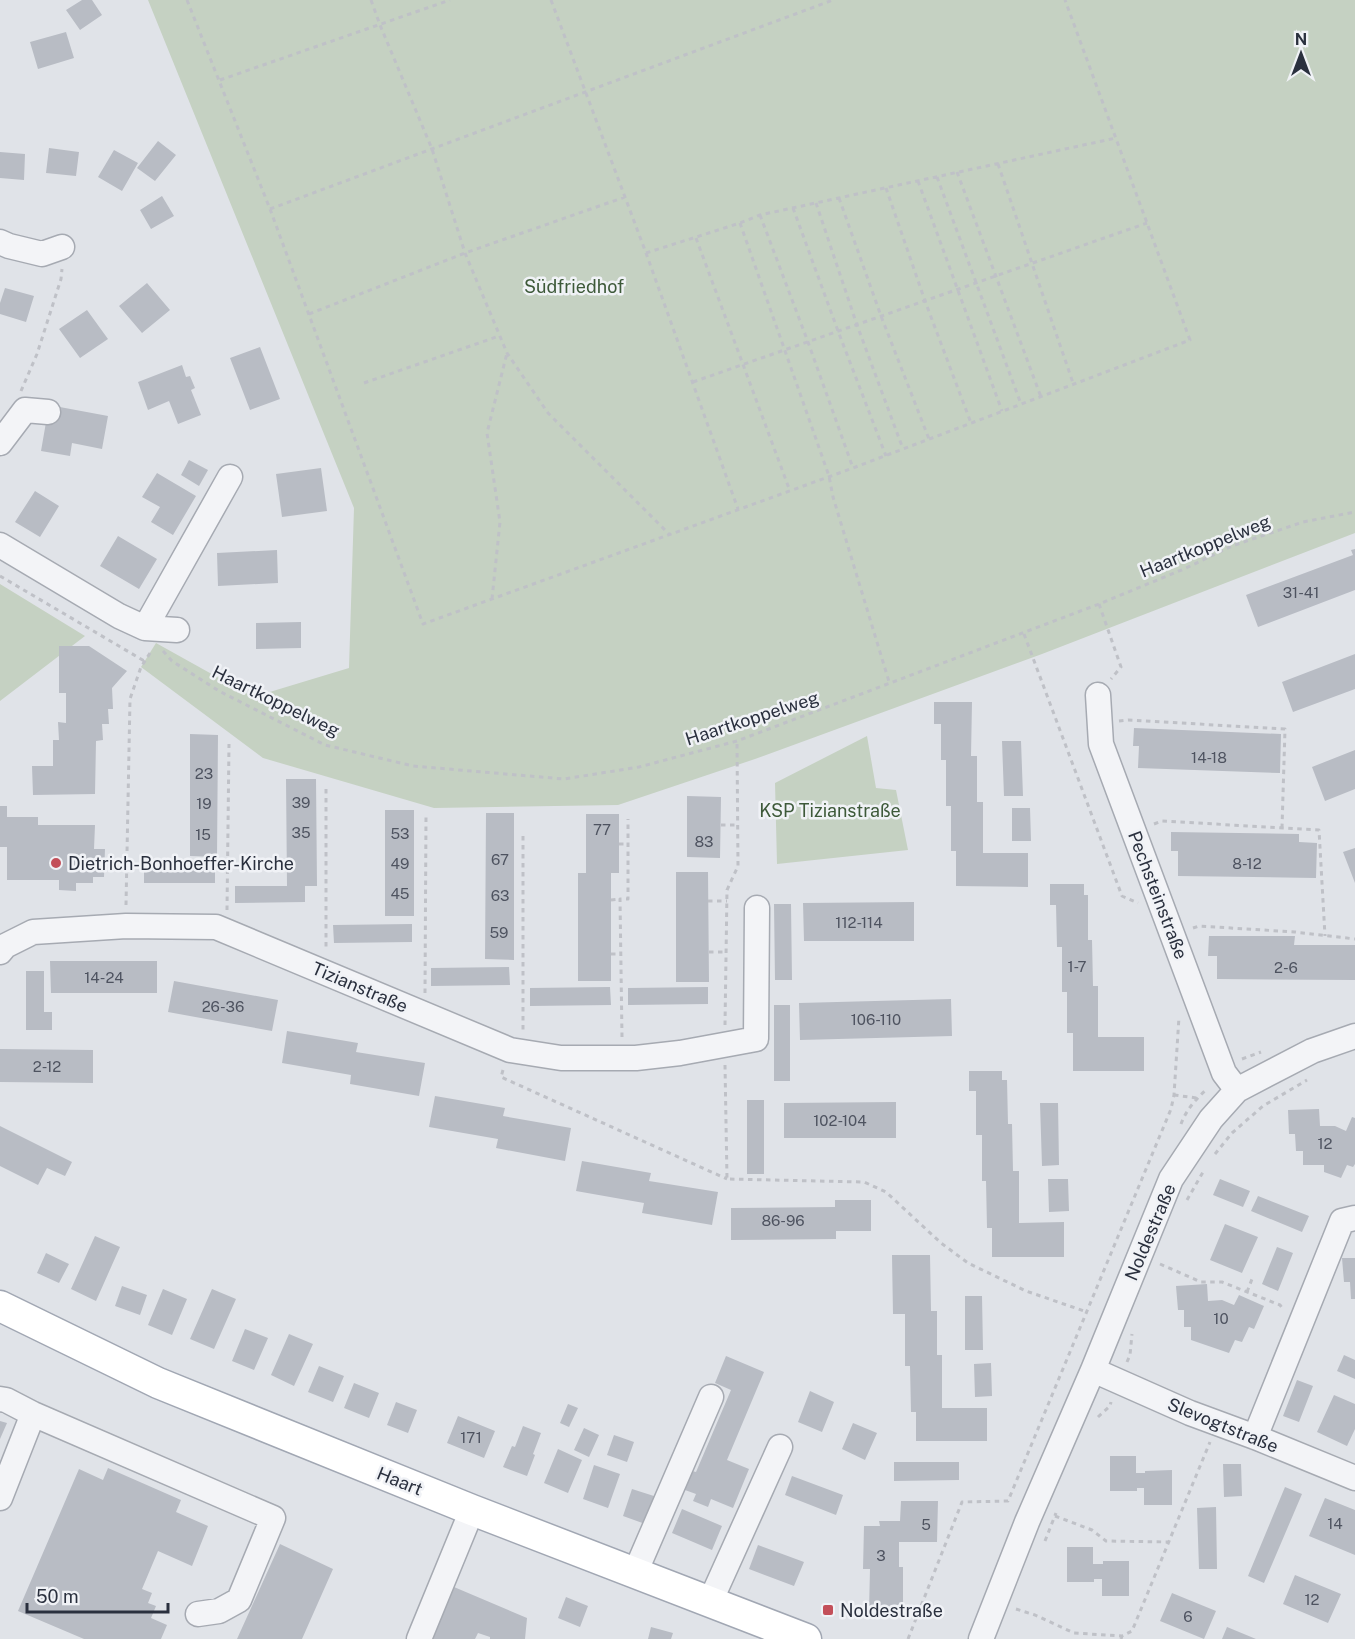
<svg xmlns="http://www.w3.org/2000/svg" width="1355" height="1639" font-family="'Public Sans',sans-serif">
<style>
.green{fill:#c5d1c2}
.building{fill:#b8bcc4}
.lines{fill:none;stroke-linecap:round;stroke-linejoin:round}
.minor-casing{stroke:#a6aab2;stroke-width:27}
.major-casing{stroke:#a1a7b3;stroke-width:33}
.path{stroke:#bfc1c7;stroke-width:3;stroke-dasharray:4.5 4.5;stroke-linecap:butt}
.minor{stroke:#f3f4f7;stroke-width:24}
.major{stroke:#fff;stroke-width:30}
.poi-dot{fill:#c34f59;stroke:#f0f2f6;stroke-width:2}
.labels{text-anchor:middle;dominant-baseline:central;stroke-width:5;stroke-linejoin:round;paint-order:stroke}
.number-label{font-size:15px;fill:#4e5360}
.park-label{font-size:18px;fill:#3d5939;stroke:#f0f2f6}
.street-label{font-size:18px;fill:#2a303e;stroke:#f0f2f6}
.poi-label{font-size:18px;fill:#2a303e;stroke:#f0f2f6;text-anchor:start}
</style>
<rect width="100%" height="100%" fill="#e0e3e8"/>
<path class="green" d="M148 0H1355V533L1042 654 755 759 618 805 434 808 263 758 141 667 156 643 253 697 349 668 354 508Z
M0 584 85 636 0 701Z
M867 736 876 788 896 790 908 850 777 864 775 783Z"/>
<path class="building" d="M82 0H92L102 15 80 30 66 10Z
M66 32 74 58 38 69 30 42Z
M158 141 176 155 155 181 137 168Z
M49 148 79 152 76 176 46 173Z
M114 150 138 163 122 191 98 177Z
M0 152 25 154 24 180 0 178Z
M162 196 174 216 151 229 140 210Z
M147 283 170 310 142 333 119 306Z
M5 288 34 296 26 322 0 314V303Z
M87 310 108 339 80 358 59 329Z
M260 347 280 399 250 410 230 358Z
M182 365 186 377 190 376 195 388 191 390 201 415 178 424 169 401 148 410 138 382Z
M49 405 108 416 102 449 72 443 70 456 41 451Z
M189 460 208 470 199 486 181 475Z
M321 468 327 511 282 517 276 474Z
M157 473 196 496 173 535 151 522 160 507 142 497Z
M35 491 59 506 40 537 15 522Z
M118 536 157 559 139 589 100 566Z
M1355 549V590L1258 627 1246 595 1353 555 1351 550Z
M277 550 278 583 218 586 217 553Z
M301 622V648L256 649V623Z
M59 646H89L127 671 112 688 113 709H108L109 724H102L103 740 96 741 95 794 33 795 32 766H53V740H59L58 722 66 723V693H59Z
M1355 654V689L1293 712 1282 682Z
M934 702H972L971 756H977V802H983V853H1028V887L956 886V851H951V806H946V760H941V724H934Z
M1134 728 1281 734 1280 773 1138 768 1139 746H1133Z
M190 734 218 735 217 857 190 856Z
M1002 741H1021L1023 796H1004Z
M1355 750V789L1325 801 1312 767Z
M286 779H316L317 886H305V902L235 903V886H287Z
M687 796 721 797 720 858 687 857Z
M0 806H7V817H38V825H95L94 849H105L104 877H93V883H76V891L59 890V880H7V847H0Z
M1012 808H1030L1031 841H1012Z
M385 810H414V916H385Z
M486 813H514V960L485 959Z
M586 814H619V873H611V981H578V873H586Z
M1171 832 1299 834V842L1317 843 1316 878 1178 876V851H1171Z
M1355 848V883L1343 852Z
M215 865V883H144V866Z
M676 872H708L709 982H676Z
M1050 884H1084V895H1088V940H1092L1093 986H1098V1037H1144V1071H1073V1033H1067V992H1062V947H1057L1056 905H1050Z
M914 902V941H804L803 903Z
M774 904H791L792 980H775Z
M412 924V942L334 943 333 925Z
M1209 936H1295L1294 945H1355V980L1217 979V956H1208Z
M50 961H157V993H51Z
M509 967 510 985 431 986V968Z
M26 971H44V1012H52V1030H26Z
M174 981 278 1000 272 1031 168 1012Z
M610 987 611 1005 530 1006V988Z
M708 987V1004L628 1005V988Z
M951 999 952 1036 800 1040 799 1003Z
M774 1005H790V1081H774Z
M287 1031 358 1043 356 1052 425 1063 419 1096 350 1084 351 1075 282 1063Z
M0 1049 93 1050V1083L0 1082Z
M969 1071H1002V1080H1007L1008 1124H1012L1013 1171H1019V1223L1064 1222V1257H992V1228H987L986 1181H982V1135H976V1091H969Z
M435 1096 505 1108 503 1116 571 1128 565 1161 496 1148 498 1139 429 1127Z
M747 1100H764V1174H747Z
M896 1102V1138H784V1103Z
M1040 1103H1058L1059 1165 1042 1166Z
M1319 1109 1320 1126H1335L1346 1131 1352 1117 1355 1118V1164L1353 1167 1347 1165 1341 1178 1324 1172V1165H1303V1151H1296L1295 1134H1289L1288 1110Z
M0 1126 72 1162 65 1176 47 1168 38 1185 0 1166Z
M582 1161 651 1173 649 1181 718 1192 712 1225 642 1213 644 1203 576 1191Z
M1048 1179H1068L1069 1211 1049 1212Z
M1220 1179 1250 1191 1243 1207 1213 1195Z
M1258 1196 1309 1216 1302 1232 1251 1211Z
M835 1200H871V1231H836V1239L731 1240V1208L835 1207Z
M1225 1224 1258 1237 1242 1273 1210 1260Z
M95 1236 120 1247 96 1301 71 1289Z
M1277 1247 1293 1253 1278 1291 1262 1284Z
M46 1253 69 1264 59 1283 37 1273Z
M892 1255H930L931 1311H937V1355H942V1408H987V1441H916V1412H911L910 1366H905V1314H893Z
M1342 1258H1355V1299H1351L1350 1282H1344Z
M1207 1284 1208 1301 1222 1300 1234 1305 1239 1295 1264 1306 1254 1329 1249 1327 1242 1342 1235 1340 1229 1353 1191 1340V1327H1184V1310H1178L1176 1286Z
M122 1286 147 1295 140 1315 115 1306Z
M163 1289 187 1299 172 1335 148 1325Z
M212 1289 236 1299 214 1349 190 1339Z
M965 1296H982L983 1350H965Z
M245 1329 268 1338 254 1370 232 1361Z
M289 1334 313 1344 294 1386 271 1375Z
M1344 1355 1355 1360V1379L1337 1371Z
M726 1356 764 1372 727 1460 749 1469 733 1508 711 1499 708 1507 693 1501 696 1494 685 1490 692 1471 696 1472 731 1390 715 1383Z
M991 1363 992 1396 975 1397 974 1364Z
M319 1366 344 1376 333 1402 308 1392Z
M1297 1380 1313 1386 1299 1422 1283 1416Z
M354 1383 379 1393 369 1418 344 1408Z
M810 1391 834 1402 822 1432 798 1422Z
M1334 1395 1355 1404V1429L1347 1446 1317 1432Z
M396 1402 417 1410 408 1433 387 1425Z
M568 1404 578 1408 569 1427 560 1423Z
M458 1416 495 1431 484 1458 447 1443Z
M0 1421 7 1423 0 1439Z
M853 1423 877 1433 865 1460 842 1449Z
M523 1426 541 1433 533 1454 535 1455 527 1476 503 1467 512 1446 515 1447Z
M584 1428 599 1435 589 1457 574 1450Z
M614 1435 634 1442 627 1462 607 1455Z
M558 1449 582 1460 568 1493 544 1483Z
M1110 1456H1136V1473H1145V1471L1172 1470V1505H1144V1488H1137V1491H1110Z
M894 1462H959V1480L894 1481Z
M1223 1464H1241L1242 1496 1224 1497Z
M594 1465 620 1474 608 1508 583 1499Z
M108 1468 181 1500 176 1512 208 1526 192 1566 158 1551 142 1589 152 1593 148 1603 156 1606 151 1618 167 1625 161 1639H84L18 1611 79 1469 103 1480Z
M792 1476 843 1495 836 1515 785 1495Z
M1285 1487 1302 1494 1264 1583 1248 1576Z
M632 1489 657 1497 648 1525 623 1516Z
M1325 1498 1355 1510V1555L1309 1536Z
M901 1501H938L937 1542H899V1567H903V1611H869L870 1569H863L864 1526H880L879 1521H900Z
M1216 1507 1217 1569H1199L1197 1508Z
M682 1509 722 1526 712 1550 672 1533Z
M280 1544 333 1569 302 1639H237Z
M758 1545 804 1562 794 1586 749 1569Z
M1067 1547H1093V1564H1103V1561H1129V1596H1102V1579H1094V1582H1067Z
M1295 1575 1341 1594 1328 1623 1283 1604Z
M454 1587 527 1618 525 1639H490V1637L478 1633 475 1639H431Z
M1172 1593 1216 1611 1204 1639 1160 1621Z
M566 1597 588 1606 580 1627 558 1618Z
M651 1627 673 1633 671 1639H648Z
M1227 1627 1256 1639H1222Z"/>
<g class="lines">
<defs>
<path id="minor" d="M0 242 9 246 42 254 62 247
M0 443 25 410 48 412
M0 545 119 616 145 628 177 630
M145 628 230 477
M1098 695 1101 744 1224 1073 1237 1090
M0 952 5 946 33 932 126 926 216 927 510 1050 561 1058H636L680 1053 756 1039 757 908
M1093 1370 1190 1413 1255 1437 1355 1478
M0 1399 6 1400 33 1414 273 1518 239 1600 219 1611 198 1614
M1255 1437 1342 1221 1355 1218
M0 1498 33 1414
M635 1573 711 1397
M710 1602 780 1447
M419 1639 472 1510
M981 1639 1027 1522 1093 1370 1171 1179 1211 1119 1237 1090 1312 1051 1355 1036"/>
<path id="major" d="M0 1306 158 1383 472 1510 806 1639"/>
</defs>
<use href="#minor" class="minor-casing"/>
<use href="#major" class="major-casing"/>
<path class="path" d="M187 0 270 209 423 624 853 468 1190 340 1065 0
M371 0 380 25 432 149 465 253 507 353 548 413 669 534
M551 0 646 253 738 509
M220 80 450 0
M998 164 1073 383
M957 172 1041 397
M937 177 1021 404
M918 181 1002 411
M886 188 925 301 971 423
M839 198 881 316 929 439
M816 203 857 325 903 449
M793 208 838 331 886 456
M270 209 833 0
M760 215 808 342 853 468
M740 223 829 476 833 497 890 685
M696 238 790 491
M646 253 740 223 760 215 1116 138
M309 314 465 253 625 197
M693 382 1147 223
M364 383 499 336
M21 391 37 354 61 279 62 269
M0 576 146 662
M492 599 500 522 487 433 507 353
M1099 604 1121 667 1111 679
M1024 634 1122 896 1138 903
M163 651 172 661 219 691 325 745 413 766 564 779 639 767 737 741 1099 604 1184 569 1232 546 1303 522 1355 512
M1119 721 1128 720 1285 729 1282 828
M326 789V949
M1154 824 1162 821 1319 830 1325 936
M721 825H738
M523 836V1032
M619 844H628
M611 900 620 899
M708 901H727
M126 905 130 699 141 667 152 650
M227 910 229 744
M1193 928 1199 926 1295 932 1355 939
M709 952H726
M611 954H621
M425 993 426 815
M725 1025 727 890 738 866 737 741
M622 1037 620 899H628V819
M1242 1059 1261 1052
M725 1065 727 1179 864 1182 886 1192 941 1243 968 1263 1026 1291 1087 1312
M503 1070 501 1077 727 1179
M1174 1095 1197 1098
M1181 1124C1186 1110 1196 1099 1207 1089
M1215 1154 1232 1133 1263 1106 1307 1080
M1187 1200 1203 1172
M1160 1264 1201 1282H1222L1280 1305 1283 1309
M1247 1292 1252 1279
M1127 1362 1130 1355 1132 1334
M1098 1417 1110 1406 1111 1402
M1055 1516 1092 1530 1106 1541 1169 1542
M1045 1541 1056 1513
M1016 1609 1035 1615 1074 1633 1122 1636
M908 1639 962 1502 1008 1501 1171 1109 1174 1095 1179 1017
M1121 1639 1122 1636 1132 1631 1210 1442"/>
<use href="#minor" class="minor"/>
<use href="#major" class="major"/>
</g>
<g class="poi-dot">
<circle cx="56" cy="863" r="6"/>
<rect x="822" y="1604" width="12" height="12" rx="3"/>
</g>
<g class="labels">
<g class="number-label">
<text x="1301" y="592">31-41</text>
<text x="1209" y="757">14-18</text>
<text x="204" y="773">23</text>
<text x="301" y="802">39</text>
<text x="204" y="803">19</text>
<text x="602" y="829">77</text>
<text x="301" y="832">35</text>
<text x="400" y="833">53</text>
<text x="203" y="834">15</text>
<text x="704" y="841">83</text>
<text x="500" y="859">67</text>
<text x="400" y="863">49</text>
<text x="1247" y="863">8-12</text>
<text x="400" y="893">45</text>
<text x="500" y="895">63</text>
<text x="859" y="922">112-114</text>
<text x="499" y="932">59</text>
<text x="1077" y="966">1-7</text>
<text x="1286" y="967">2-6</text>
<text x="104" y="977">14-24</text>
<text x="223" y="1006">26-36</text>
<text x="876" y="1019">106-110</text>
<text x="47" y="1066">2-12</text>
<text x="840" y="1120">102-104</text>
<text x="1325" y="1143">12</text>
<text x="783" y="1220">86-96</text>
<text x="1221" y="1318">10</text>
<text x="471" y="1437">171</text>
<text x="1335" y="1523">14</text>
<text x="926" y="1524">5</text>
<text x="881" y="1555">3</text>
<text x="1312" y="1599">12</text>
<text x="1188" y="1616">6</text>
</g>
<g class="park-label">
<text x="574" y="286">Südfriedhof</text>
<text x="830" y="810">KSP Tizianstraße</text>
</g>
<g class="street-label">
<text transform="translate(1205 546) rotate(-22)">Haartkoppelweg</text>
<text transform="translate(276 701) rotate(26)">Haartkoppelweg</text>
<text transform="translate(752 718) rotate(-18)">Haartkoppelweg</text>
<text transform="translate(1158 895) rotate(69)">Pechsteinstraße</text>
<text transform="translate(360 987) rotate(23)">Tizianstraße</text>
<text transform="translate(1150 1232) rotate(-67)">Noldestraße</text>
<text transform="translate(1223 1425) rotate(22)">Slevogtstraße</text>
<text transform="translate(400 1481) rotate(22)">Haart</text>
</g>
<g class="poi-label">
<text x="68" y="863">Dietrich-Bonhoeffer-Kirche</text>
<text x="840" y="1610">Noldestraße</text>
</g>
</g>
<g transform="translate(1301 54)" stroke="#f0f2f6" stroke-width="4.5" paint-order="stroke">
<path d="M0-4.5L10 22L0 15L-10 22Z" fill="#2a303e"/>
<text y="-9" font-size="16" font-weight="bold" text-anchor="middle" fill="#2a303e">N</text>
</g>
<path d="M27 1603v9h141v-9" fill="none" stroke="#2a303e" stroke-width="3"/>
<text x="36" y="1603" font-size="18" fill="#2a303e" stroke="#f0f2f6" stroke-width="4.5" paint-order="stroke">50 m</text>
</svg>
